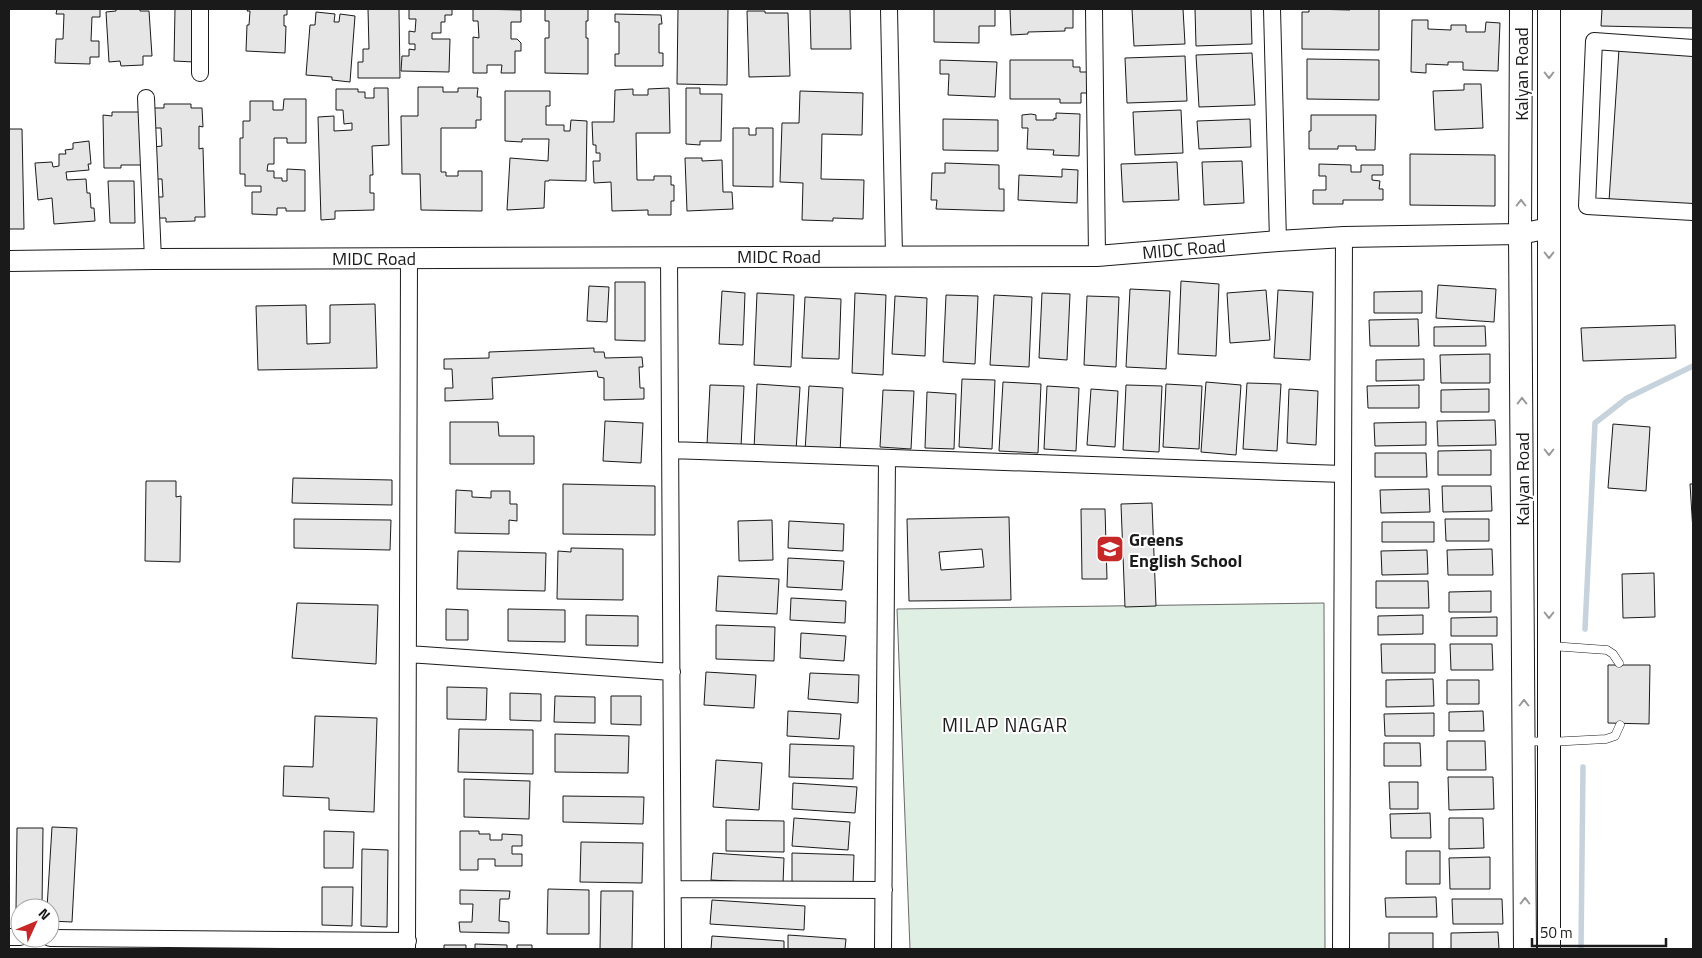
<svg xmlns="http://www.w3.org/2000/svg" width="1702" height="958" font-family="'Titillium Web',sans-serif">
<style>
.green{fill:#e0efe3;stroke:#6a6a6a}
.lines{fill:none;stroke-linecap:round;stroke-linejoin:round}
.stream{stroke:#c6d2dc;stroke-width:5.5}
.building{fill:#e6e6e6;stroke:#1a1a1a;fill-rule:evenodd}
.service-casing{stroke:#1a1a1a;stroke-width:9}
.minor-casing{stroke:#1a1a1a;stroke-width:18}
.tertiary-casing{stroke:#1a1a1a;stroke-width:22}
.secondary-casing{stroke:#1a1a1a;stroke-width:24}
.service{stroke:#fff;stroke-width:8}
.minor{stroke:#fff;stroke-width:16}
.tertiary{stroke:#fff;stroke-width:20}
.secondary{stroke:#fff;stroke-width:22}
.oneway{stroke:#989898}
.labels{text-anchor:middle;dominant-baseline:central;stroke-width:4;stroke-linejoin:round;paint-order:stroke}
.street-label{font-size:18px;fill:#1a1a1a;stroke:#fff}
.poi-label{font-size:18px;font-weight:bold;fill:#1a1a1a;stroke:#fff;text-anchor:start}
.neighbourhood-label{font-size:19px;letter-spacing:1px;fill:#1a1a1a;stroke:#fff}
</style>
<rect width="100%" height="100%" fill="#fff"/>
<path class="green" d="M1324 603 1325 949H910L897 609Z"/>
<g class="lines">
<path class="stream" d="M1585 629 1595 423 1627 398 1693 366
M1581 949 1583 767"/>
</g>
<path class="building" d="M57 9H100V17H92L91 41H99V57H90V64L55 63 56 39H63L64 14H56Z
M116 9H140V11H149L152 56H143V65L121 66 120 61 109 62 106 12 116 11Z
M175 9H195L194 62 174 61Z
M248 9H287V15H284V26H286L285 53 246 51 247 25H249L250 11H247Z
M368 9H399L400 78H358V62H363V49H369Z
M409 9H452V15H445V22H441V33H432V39H450L449 72 401 71 402 56H409V49L415 50V44H409V31L415 32 416 19H409Z
M473 9 521 10V22H511V39H517L521 43V51H515V73H501L502 65H487V73H473V37L479 38 478 21H473Z
M545 9H588V21H586V38H588V74L545 73V38H549V21H545Z
M678 9H728L727 85 677 84Z
M810 9H850L851 49H811Z
M934 9H995V26H979V43L934 42Z
M1010 9H1073V28H1065V31L1028 32V34L1011 35Z
M1132 9H1183L1185 44 1134 46Z
M1195 9H1251L1252 44 1196 46Z
M1309 9 1350 10V9H1379V50L1302 49V12H1309Z
M1602 9H1693V28L1601 26Z
M747 11H765V13H788L790 76 749 77Z
M316 12 335 14 334 22H339L340 14 355 16 350 82 332 80V77L306 75 310 25H315Z
M615 14 661 15 662 24H659V53H663V66H615V54H619V22H615Z
M1412 20H1428V29L1451 30V25H1466V32H1485L1486 22 1500 23 1498 71 1463 70V62H1448V65L1426 64V73L1411 72Z
M1619 49 1693 54V207L1609 201Z
M1252 53 1255 105 1199 107 1196 55Z
M1185 56 1187 101 1127 103 1125 58Z
M1307 59 1379 60V100L1307 99Z
M940 60 997 62 995 97 948 95 949 74H940Z
M1010 60H1073V67H1080V72H1088V93H1081V103H1060V99H1010Z
M1464 84H1481L1483 128 1435 130 1433 91 1464 90Z
M418 87H443V92H458V88H478L477 97H481V120H476V128H441V172H446V176H458V171H482V211L421 210 420 174H402L401 116H418Z
M374 88H388L389 145 372 146 373 175H370V193H374V210L335 211V219L321 220 318 117 334 116V131L352 130V123L344 124 343 110H336V89H358V92H365V98H374Z
M669 88 670 133H636L637 180H654V176H671V185H674V201H671V215H648V210L612 211 611 182 594 183 593 161H600V153H596V145H593L592 122H614L615 90 633 89V95H648V89Z
M686 88H700V94H722L721 141H700V145L686 144Z
M505 91H550V106H546V125H564V131H570L571 120 587 121 586 181 549 180V181H545L544 208 507 210 510 158 548 161 549 139H522V142L505 141Z
M800 91 863 93 862 135 822 134 821 179 864 180 863 219 833 218V221L802 220 803 183 780 182 782 123H799Z
M284 99H306V143H287V138H274V164H268L267 171H274V178H282V181H287V169L305 170V211H286V208H277V215L252 214V192H261V186H245V174H240V138H243V121H250V101H273V110H283Z
M164 104H191V108H202L203 127 199 126V149L203 148 205 217H195V221L166 222V218H155L154 197H163L162 179H154L153 147 162 146 161 128H152V108H164Z
M1181 110 1183 153 1135 155 1133 112Z
M112 112H140L141 165H121V168H104L103 115 112 116Z
M1056 113 1080 114 1079 156 1053 155 1054 150 1027 149 1028 128H1022V115L1031 114 1036 115V120H1054V118L1056 119Z
M1311 115H1376L1375 150H1356V146H1338V149H1309V131H1311Z
M943 119 998 120V151L943 150Z
M1250 119 1251 147 1199 149 1197 121Z
M733 128H749V135H756V128H773V187L733 186Z
M9 129H22L24 229H9Z
M89 141 91 164H88L89 170 66 172 67 180 86 179 87 193H90L91 208H94L95 221 54 224 52 198 38 200 35 163 52 162 53 167 59 166V154H66L65 150 73 149V143Z
M1410 154 1495 155V206L1410 205Z
M685 158H702V161L722 160 723 192H732L733 209 687 211Z
M1242 161 1244 203 1204 205 1202 162Z
M1177 162 1179 200 1123 202 1121 164Z
M945 163 999 165V189H1004V211L936 209 937 200H931L932 173H945Z
M1319 164 1351 165V172H1361V165H1383V175H1372V180L1380 181 1379 189H1383V200H1343V204H1313V190H1326V176H1319Z
M1062 169 1078 170 1077 203 1018 200 1019 175 1062 177Z
M108 181H134L135 223H110Z
M1181 281 1219 284 1216 356 1178 354Z
M615 282H645V341L615 340Z
M1438 285 1496 289 1494 322 1436 318Z
M589 286 609 287 607 322 587 321Z
M1130 289 1170 291 1166 369 1126 367Z
M1266 290 1270 340 1230 343 1227 293Z
M1278 290 1313 292 1310 360 1274 358Z
M722 291 745 293 743 345 719 344Z
M1422 291V313H1374V292Z
M757 293 794 295 791 367 754 365Z
M855 293 886 295 883 375 852 373Z
M1042 293 1070 294 1067 360 1039 358Z
M946 295 978 296 975 364 943 362Z
M994 295 1032 297 1029 367 990 365Z
M895 296 927 298 925 356 892 354Z
M1087 296 1119 297 1116 367 1084 365Z
M805 297 841 299 839 359 802 358Z
M375 304 377 368 258 370 256 306 306 305 307 344 330 343V305Z
M1418 319 1419 346H1370L1369 320Z
M1675 325 1676 358 1583 361 1581 328Z
M1485 326 1486 346H1434V327Z
M594 348V352H604L605 358 642 357 643 367H639L640 388H644V399L604 400V378L598 377 597 371 492 378 493 399 445 401V388H453L452 369H444V359L489 358V352Z
M1490 354V383H1441L1440 355Z
M1424 359V380L1376 381V360Z
M962 379 995 380 992 449 959 447Z
M1003 382 1041 384 1038 453 999 451Z
M1206 382 1241 385 1236 455 1201 452Z
M1247 383 1281 384 1277 451 1243 449Z
M757 384 800 387 796 451 754 449Z
M1166 384 1202 386 1199 449 1163 447Z
M710 385 744 386 741 447 707 445Z
M1126 385 1162 386 1159 452 1123 450Z
M1419 385V408H1368L1367 386Z
M809 386 843 388 840 453 805 451Z
M1047 386 1079 388 1076 451 1044 449Z
M1091 389 1118 391 1115 447 1087 445Z
M1289 389 1318 391 1316 445 1287 443Z
M1489 389V412H1441V390Z
M883 390 914 391 911 449 880 447Z
M927 392 956 394 954 449 925 448Z
M1495 420 1496 445 1438 446 1437 421Z
M605 421 643 423 641 463 603 461Z
M450 422H498L499 436H534V464H450Z
M1426 422V445L1375 446 1374 423Z
M1613 424 1650 427 1646 491 1608 488Z
M1491 450V475H1438V451Z
M1375 453H1426L1427 477H1375Z
M293 478 392 480V505L292 503Z
M146 481H176V497L181 496 180 562 145 561Z
M563 484 655 486V535L563 534Z
M1690 484H1693V531Z
M1442 486H1491L1492 511 1443 512Z
M1429 489 1430 512 1381 513 1380 490Z
M456 490 472 491V497L491 498V491H510V504H517V521L509 520V534L455 533Z
M1152 503 1156 606 1125 607 1121 504Z
M1081 509H1105L1107 579H1082Z
M1009 517 1011 600 909 601 907 519ZM982 549 984 567 941 570 939 552Z
M294 519 391 520 390 550 294 548Z
M1445 519H1489V541H1446Z
M772 520 773 560 739 561 738 521Z
M789 521 844 524 843 551 788 548Z
M1382 522H1434V542H1382Z
M571 548 623 549V600L557 599 558 551 571 552Z
M1492 549 1493 575H1448L1447 550Z
M1427 550 1428 574 1382 575 1381 551Z
M458 551 546 553 545 591 457 589Z
M788 558 844 561 842 590 787 587Z
M1654 573 1655 617 1623 618 1622 574Z
M718 576 779 579 777 614 716 611Z
M1376 581H1428L1429 608H1376Z
M1491 591V612H1449V592Z
M791 598 846 601 845 623 790 620Z
M297 603 378 605 376 664 292 658Z
M446 609 468 610V640H446Z
M508 609 565 610V642L508 641Z
M586 615 638 616V646L586 645Z
M1423 615V634L1378 635V616Z
M1497 617V636H1451V618Z
M716 625 775 627 774 661 716 659Z
M801 633 846 636 844 661 800 658Z
M1381 644H1435V673H1382Z
M1450 644H1492L1493 670H1451Z
M1608 665H1650L1649 724 1608 723Z
M706 672 756 675 754 708 704 705Z
M810 673 859 675 858 703 808 699Z
M1433 679 1434 706 1386 707V680Z
M1447 680H1479V704H1447Z
M447 687 487 688 486 720 447 719Z
M510 693 541 694V721L510 720Z
M555 696 595 697V723L554 722Z
M611 696H641V725L611 724Z
M788 711 841 714 839 739 787 736Z
M1483 711 1484 731H1449V712Z
M1434 713V736H1385L1384 714Z
M315 716 377 718 374 812 329 810V798L283 796 284 766 313 767Z
M459 729 533 730V774L458 772Z
M555 734 629 736 628 773 555 772Z
M1447 741H1485L1486 770H1447Z
M1384 743H1420L1421 766H1384Z
M790 744 854 746 853 779 789 777Z
M716 760 762 763 759 810 713 807Z
M1448 777H1493L1494 809 1449 810Z
M464 779 530 781 529 819 464 817Z
M1389 782H1418V809H1390Z
M793 783 857 787 855 813 792 809Z
M563 796 644 797 643 824 563 822Z
M1430 813 1431 838H1391L1390 814Z
M794 818 850 822 848 850 792 846Z
M1449 818H1483L1484 848 1449 849Z
M726 820 784 821V852L726 851Z
M52 827 77 828 72 922 50 921V908H47Z
M17 828H43L42 908 16 909Z
M324 831 354 832 353 868H324Z
M460 831H479V834H490V840H502V834L522 835V846H512V854H522V866H495V859H478V870H460Z
M581 842 643 843 642 883 580 882Z
M362 849 388 850 387 927 361 926Z
M1406 851H1440V884H1406Z
M713 853 784 858 783 884 711 880Z
M792 853 854 855 853 885 792 883Z
M1490 857V889H1450L1449 858Z
M322 887H353L352 926 322 925Z
M548 889 589 890V934H547Z
M460 890 510 891 509 899H500L499 921 509 922V933L460 932 459 922H472L473 904H460Z
M601 891H633L632 949H600Z
M1436 897 1437 917H1386L1385 898Z
M1452 899H1502L1503 924H1453Z
M712 900 805 906 804 930 710 924Z
M1498 932 1499 949H1451V933Z
M1389 933H1433V949H1389Z
M788 935 846 939 845 949H788Z
M712 936 784 941V949H711Z
M475 944 507 945V949H475Z
M444 945H466V949H444Z
M517 945H532V949H517Z"/>
<g class="lines">
<defs>
<path id="service" d="M1551 646 1607 650 1613 654 1619 663
M1525 741 1549 742 1606 739 1615 736 1620 725"/>
<path id="minor" d="M200 9V73
M889 9 894 256
M1094 9 1097 256
M1272 9 1278 241
M1693 48 1594 41 1587 206 1693 212
M146 98 153 259
M669 256 673 949
M670 450 1343 474
M408 654 672 672
M673 889 884 890
M9 937H20
M50 938 408 941
M407 949 409 258
M883 949 887 458
M1341 949 1344 237"/>
<path id="tertiary" d="M9 261 153 259 1097 256 1278 241 1344 237 1520 234 1549 228"/>
<path id="secondary" d="M1521 9 1520 234 1525 949
M1549 949V9"/>
</defs>
<use href="#service" class="service-casing"/>
<use href="#minor" class="minor-casing"/>
<use href="#tertiary" class="tertiary-casing"/>
<use href="#secondary" class="secondary-casing"/>
<use href="#service" class="service"/>
<use href="#minor" class="minor"/>
<use href="#tertiary" class="tertiary"/>
<use href="#secondary" class="secondary"/>
</g>
<defs><path id="oneway-chevron" d="M-2-3.5L2.5 0L-2 3.5" fill="none" stroke-width="1.6" stroke-linecap="round" stroke-linejoin="round" transform="scale(1.25)"/></defs>
<g class="oneway">
<use href="#oneway-chevron" transform="translate(1549 75) rotate(90)"/>
<use href="#oneway-chevron" transform="translate(1521 203) rotate(-90)"/>
<use href="#oneway-chevron" transform="translate(1549 255) rotate(90)"/>
<use href="#oneway-chevron" transform="translate(1522 401) rotate(-90)"/>
<use href="#oneway-chevron" transform="translate(1549 452) rotate(90)"/>
<use href="#oneway-chevron" transform="translate(1549 615) rotate(90)"/>
<use href="#oneway-chevron" transform="translate(1524 703) rotate(-90)"/>
<use href="#oneway-chevron" transform="translate(1525 901) rotate(-90)"/>
</g>
<defs>
<symbol id="school-square" viewBox="-11 -11 22 22"><rect x="-9" y="-9" width="18" height="18" rx="4" fill="#c62828" stroke="#fff"/><path d="M0-5L7-2L0 1L-7-2ZM-4 1L0 2.5L4 1V4Q0 6-4 4Z" fill="#fff"/></symbol>
</defs>
<g fill-rule="evenodd">
<use href="#school-square" x="1094" y="533" width="32" height="32"/>
</g>
<g class="labels">
<g class="street-label">
<text transform="translate(1521 74) rotate(-90)">Kalyan Road</text>
<text transform="translate(1184 249) rotate(-5)">MIDC Road</text>
<text x="779" y="256">MIDC Road</text>
<text x="374" y="258">MIDC Road</text>
<text transform="translate(1522 479) rotate(-90)">Kalyan Road</text>
</g>
<g class="poi-label">
<text x="1129" y="539">Greens<tspan x="1129" dy="21">English School</tspan></text>
</g>
<g class="neighbourhood-label">
<text x="1005" y="724">MILAP NAGAR</text>
</g>
</g>
<rect width="1702" height="958" fill="none" stroke="#1a1a1a" stroke-width="20"/>
<g transform="translate(35 923) rotate(46)"><circle r="24" fill="#ffffff" stroke="#a3a3a3"/>
<path d="M0-4L9 19L0 12L-9 19Z" fill="#c62828"/>
<text y="-8" font-size="14" font-weight="bold" text-anchor="middle" fill="#1a1a1a">N</text>
</g>
<path d="M1532 938v8h134v-8" fill="none" stroke="#1a1a1a" stroke-width="2.5"/>
<text x="1540" y="938" font-size="15" fill="#1a1a1a" stroke="#ffffff" stroke-width="4" paint-order="stroke">50 m</text>
</svg>
